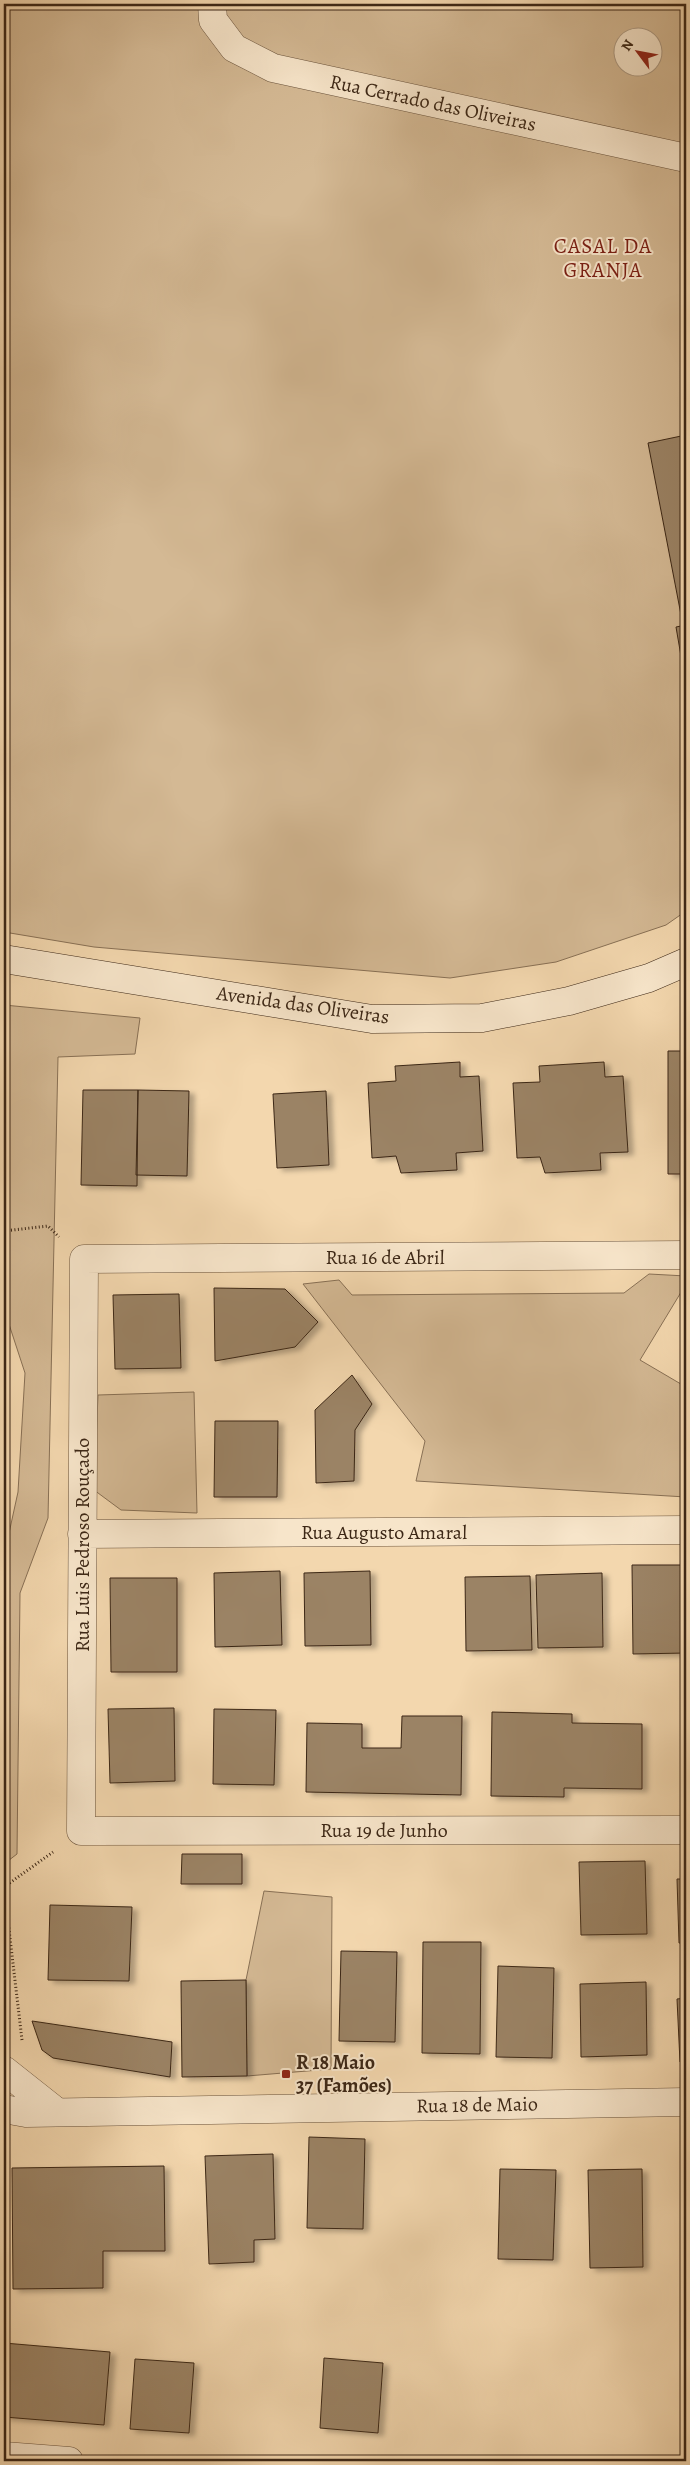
<svg xmlns="http://www.w3.org/2000/svg" width="690" height="2465" font-family="Alegreya,serif">
<style>
.green{fill:#d4b994;stroke:#887055;fill-rule:evenodd}
.building{fill:#9b8365;stroke:#3c2716;filter:url(#shadow)}
.lines{fill:none;stroke-linecap:round;stroke-linejoin:round}
.street-casing{stroke:#6a533c;stroke-width:29}
.secondary-casing{stroke:#3c2716;stroke-width:29}
.path{stroke:#3c2716;stroke-width:3;stroke-dasharray:1 2.5;stroke-linecap:butt}
.street{stroke:#f7e5ca;stroke-width:28}
.secondary{stroke:#f7e5ca;stroke-width:28}
.poi-dot{fill:#8f2418;stroke:#f7e5ca;stroke-width:2}
.labels{text-anchor:middle;dominant-baseline:central;stroke-width:4;stroke-linejoin:round;paint-order:stroke}
.street-label{font-size:20px;fill:#3c2716;stroke:#f7e5ca}
.poi-label{font-size:20px;font-weight:bold;fill:#3c2716;stroke:#f7e5ca;text-anchor:start}
.neighbourhood-label{font-size:21px;letter-spacing:1px;fill:#7a1f14;stroke:#f7e5ca}
</style>
<defs>
<filter id="shadow"><feDropShadow dx="5.5" dy="3" stdDeviation="2.5" flood-color="#0004"/></filter>
</defs>
<rect width="100%" height="100%" fill="#f3d7ae"/>
<filter id="stains"><feTurbulence type="fractalNoise" baseFrequency=".004" numOctaves="4"/><feColorMatrix values="0 0 0 0 .2 0 0 0 0 .09 0 0 0 0 .02 0 0 0 .5 -.17"/></filter>
<radialGradient id="worn" r=".72"><stop offset=".6" stop-color="#630" stop-opacity="0"/><stop offset="1" stop-color="#630" stop-opacity=".3"/></radialGradient>
<path class="green" d="M4 4H686V911L666 925 556 962 450 978 94 947 4 932ZM622 38H652V68H622Z
M4 1005 140 1018 135 1054 58 1057 48 1518 20 1593 17 1854 4 1864V1556L18 1492 25 1373 4 1309Z
M649 1274 686 1276V1284L640 1360 686 1387V1497L416 1481 425 1441 303 1284 339 1280 352 1295 624 1293Z
M194 1392 197 1513 121 1510 94 1490 98 1395Z
M264 1891 332 1897 331 2069 247 2076 246 1980Z"/>
<path class="building" d="M686 435V619L682 620 648 443Z
M686 625V661L682 662 676 627Z
M668 1051H686V1174H668Z
M460 1062V1077L479 1076 483 1151 456 1153 457 1170 401 1173 396 1156 372 1158 368 1083 396 1081 395 1066Z
M604 1062 605 1077 623 1076 628 1152 600 1153 601 1170 545 1173 540 1157 517 1158 513 1083 540 1082 539 1066Z
M83 1090H138L137 1186 81 1185Z
M138 1090 189 1091 187 1176 136 1175Z
M326 1091 329 1165 277 1168 273 1094Z
M214 1288 285 1289 318 1322 295 1347 215 1361Z
M179 1294 181 1368 115 1369 113 1295Z
M352 1375 372 1404 355 1430 354 1481 316 1483 315 1410Z
M215 1421H278L277 1497H214Z
M632 1565H686V1653L633 1654Z
M280 1571 282 1645 215 1647 214 1573Z
M370 1571 371 1645 305 1646 304 1573Z
M602 1573 603 1647 538 1648 536 1575Z
M530 1576 532 1650 466 1651 465 1577Z
M110 1578H177V1672H111Z
M174 1708 175 1781 110 1783 108 1709Z
M214 1709 276 1710 274 1785 213 1784Z
M492 1712 572 1714V1723L642 1724V1789L564 1788V1797L491 1796Z
M402 1716H462L461 1795 306 1792 307 1723 362 1724V1748H401Z
M182 1854H242V1884H181Z
M645 1861 647 1934 581 1935 579 1862Z
M677 1879H686V1943H679Z
M50 1905 132 1907 129 1981 48 1980Z
M423 1942H481L480 2054 422 2053Z
M341 1951 397 1952 395 2042 339 2041Z
M498 1966 554 1968 552 2058 496 2057Z
M246 1980 247 2076 182 2077 181 1981Z
M646 1982 647 2055 581 2057 580 1984Z
M686 1998V2062H680L677 1999Z
M32 2021 172 2042 170 2077 53 2058 42 2050Z
M309 2137 365 2139 363 2229 307 2228Z
M273 2154 275 2239 254 2240V2262L209 2264 205 2156Z
M164 2166 165 2251H103V2288L13 2289 12 2168Z
M500 2169 556 2170 553 2260 498 2259Z
M642 2169 643 2267 590 2268 588 2170Z
M4 2343 110 2352 104 2425 4 2417Z
M324 2358 383 2363 378 2433 320 2428Z
M135 2359 194 2363 189 2433 130 2429Z"/>
<g class="lines">
<defs>
<path id="street" d="M212 4 213 20 234 48 273 68 686 158
M686 1255 84 1259 81 1831 686 1830
M82 1534 686 1530
M4 2070 57 2112
M4 2109 26 2113 686 2102
M4 2456 69 2461"/>
<path id="secondary" d="M4 959 372 1019 482 1018 569 1001 649 978 686 962"/>
</defs>
<use href="#street" class="street-casing"/>
<use href="#secondary" class="secondary-casing"/>
<path class="path" d="M4 1231 48 1226 59 1237
M22 2040 4 1887 53 1852"/>
<use href="#street" class="street"/>
<use href="#secondary" class="secondary"/>
</g>
<rect class="poi-dot" x="281" y="2069" width="10" height="10" rx="2.5"/>
<g class="labels">
<g class="street-label">
<text transform="translate(433 103) rotate(12)">Rua Cerrado das Oliveiras</text>
<text transform="translate(303 1005) rotate(8)">Avenida das Oliveiras</text>
<text x="385" y="1257">Rua 16 de Abril</text>
<text x="384" y="1532">Rua Augusto Amaral</text>
<text transform="translate(82 1545) rotate(-90)">Rua Luis Pedroso Rouçado</text>
<text x="384" y="1830">Rua 19 de Junho</text>
<text transform="translate(477 2105) rotate(-1)">Rua 18 de Maio</text>
</g>
<g class="poi-label">
<text x="296" y="2062">R 18 Maio<tspan x="296" dy="23">37 (Famões)</tspan></text>
</g>
<g class="neighbourhood-label">
<text x="603" y="246">CASAL DA<tspan x="603" dy="24">GRANJA</tspan></text>
</g>
</g>
<rect width="690" height="2465" fill="none" stroke="#f3d7ae" stroke-width="20"/>
<rect x="5" y="5" width="680" height="2455" fill="none" stroke="#3c2716" stroke-width="2.5"/>
<rect x="10" y="10" width="670" height="2445" fill="none" stroke="#3c2716"/>
<g transform="translate(638 52) rotate(302)"><circle r="24" fill="#f7e5ca" stroke="#ac9982"/>
<path d="M0-4L9 19L0 12L-9 19Z" fill="#8f2418"/>
<text y="-8" font-size="14" font-weight="bold" text-anchor="middle" fill="#3c2716">N</text>
</g>
<rect width="100%" height="100%" filter="url(#stains)"/>
<rect width="100%" height="100%" fill="url(#worn)"/>
</svg>
